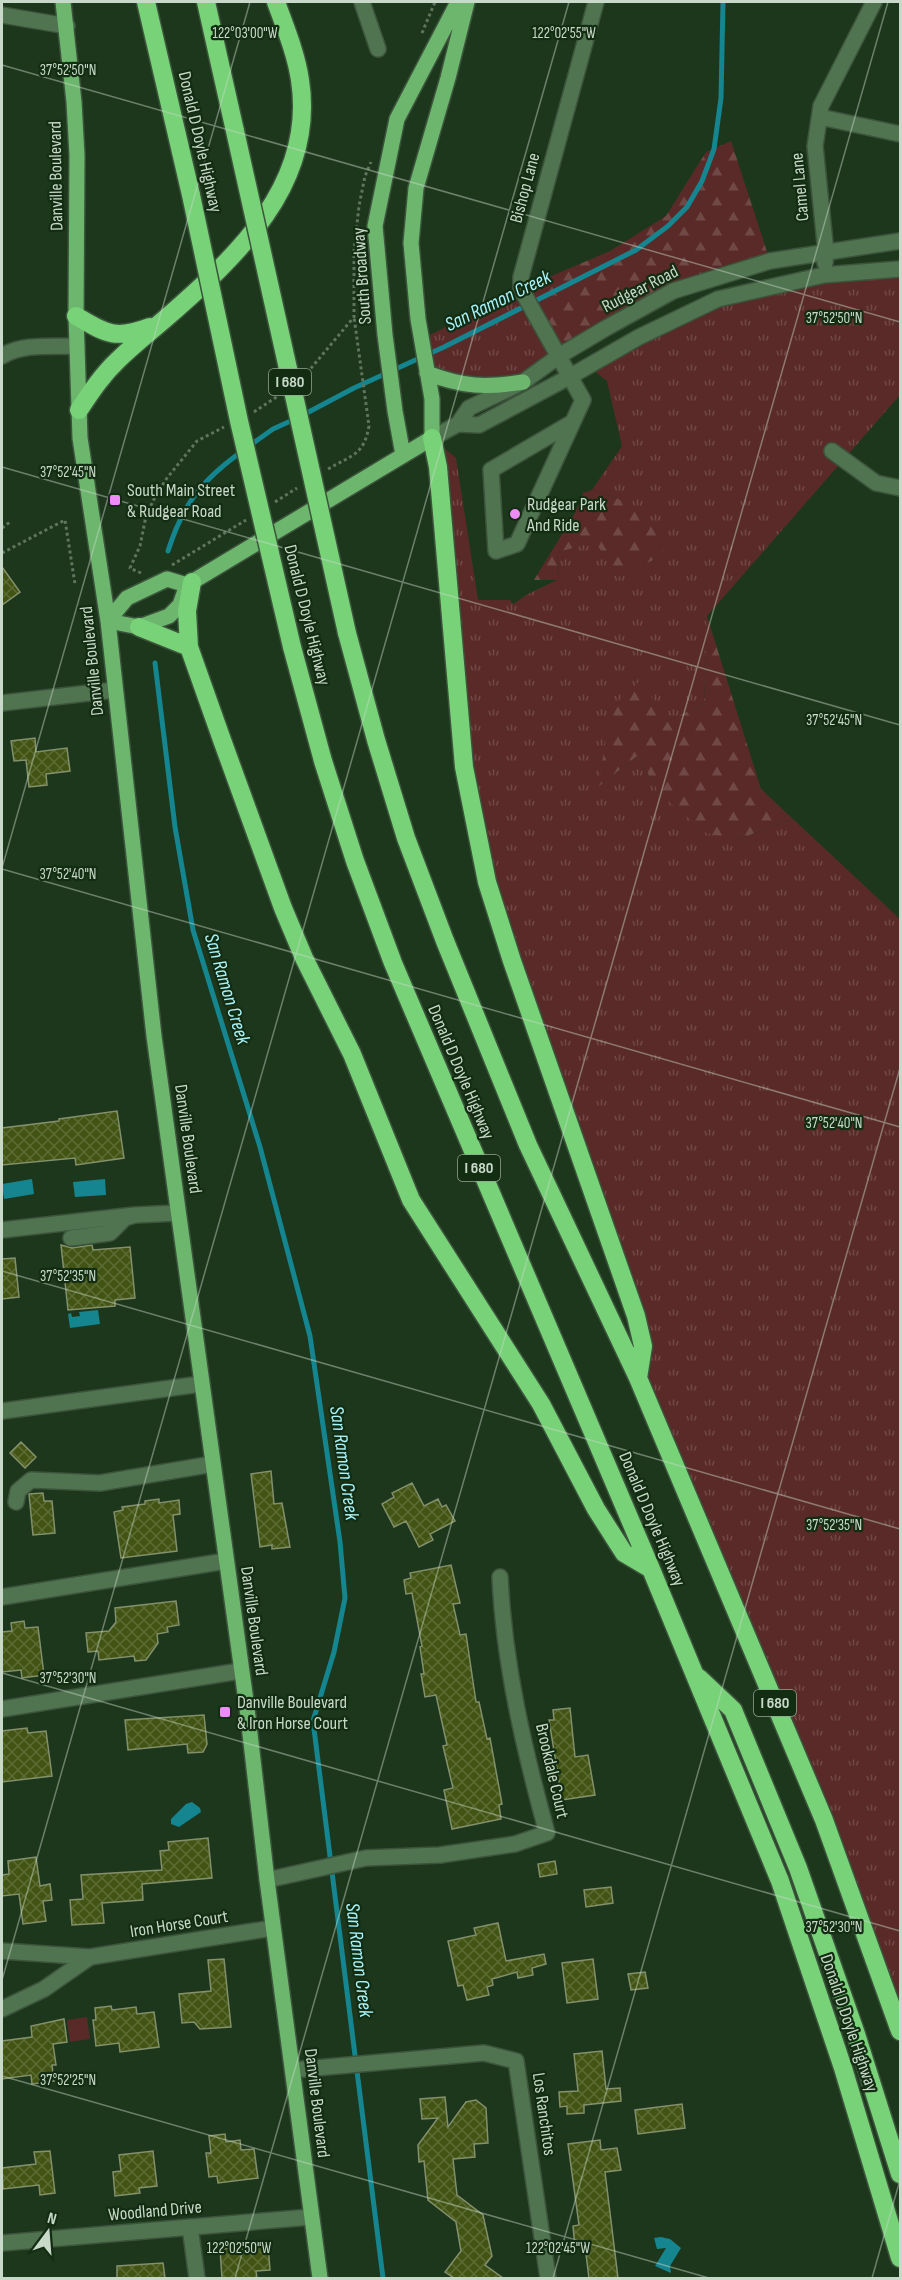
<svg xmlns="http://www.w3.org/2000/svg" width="902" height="2280" font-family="'Sofia Sans Condensed',sans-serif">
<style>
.grass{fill:url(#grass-tufts)}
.forest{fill:url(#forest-firs)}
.garden{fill:#592a28}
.water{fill:#15858f}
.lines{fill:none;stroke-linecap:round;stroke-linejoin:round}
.stream{stroke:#15858f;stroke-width:5}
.building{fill:url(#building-cross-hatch);stroke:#83906b;stroke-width:1.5}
.minor-casing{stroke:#3c543c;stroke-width:18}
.major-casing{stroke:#3c543c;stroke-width:18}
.highway-casing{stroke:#3c543c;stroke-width:21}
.path{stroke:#5f755f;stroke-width:3;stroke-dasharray:3 3;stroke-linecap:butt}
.minor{stroke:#517450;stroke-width:15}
.major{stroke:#6cb76d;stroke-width:15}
.highway{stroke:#77d278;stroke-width:18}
.highway-bridge-casing{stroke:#3c543c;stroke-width:21;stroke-linecap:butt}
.highway-bridge{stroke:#77d278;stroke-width:18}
.ticks{fill:none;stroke:#c9d9c9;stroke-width:1.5;stroke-opacity:0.45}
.poi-dot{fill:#ef8bf7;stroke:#132d13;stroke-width:2}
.labels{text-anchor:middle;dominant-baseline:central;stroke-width:4.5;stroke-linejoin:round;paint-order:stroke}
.shield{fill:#132d13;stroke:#92a592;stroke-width:1.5}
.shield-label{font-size:16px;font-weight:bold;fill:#c9d9c9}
.street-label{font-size:18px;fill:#c9d9c9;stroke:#132d13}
.poi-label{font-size:18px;fill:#c9d9c9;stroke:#132d13;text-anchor:start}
.water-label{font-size:20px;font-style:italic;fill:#a9f3fa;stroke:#132d13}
.ticks-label{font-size:15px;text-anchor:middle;fill:#c9d9c9;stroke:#132d13;stroke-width:4.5;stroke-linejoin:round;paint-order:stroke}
</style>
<defs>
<pattern id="grass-tufts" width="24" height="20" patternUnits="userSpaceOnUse" patternTransform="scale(1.5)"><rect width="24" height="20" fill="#592a28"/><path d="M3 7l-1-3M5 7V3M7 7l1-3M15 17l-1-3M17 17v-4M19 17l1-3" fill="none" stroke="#704846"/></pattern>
<pattern id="forest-firs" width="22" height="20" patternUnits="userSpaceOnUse" patternTransform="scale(1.5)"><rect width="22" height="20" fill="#592a28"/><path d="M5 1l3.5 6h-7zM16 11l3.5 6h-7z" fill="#704846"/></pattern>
<pattern id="building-cross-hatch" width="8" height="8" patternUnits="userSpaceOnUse" patternTransform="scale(1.5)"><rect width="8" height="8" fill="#425413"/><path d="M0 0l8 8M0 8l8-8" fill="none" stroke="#5c6c34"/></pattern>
</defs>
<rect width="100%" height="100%" fill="#1d371d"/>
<path class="grass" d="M900 269V395L707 616 704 704 665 722 599 786 637 756 661 795 736 840 793 819 900 919V2031L638 1378 643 1346 487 882 432 438 456 458 478 600H510L513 604 528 594 557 580 558 552 595 541 620 577 617 498 592 490 622 446 607 381 588 366 718 299Z
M521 289 559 356 523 382 427 373 422 339Z"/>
<path class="forest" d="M731 141 770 261 673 291 559 356 521 289 610 251 666 216 706 152Z
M592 490 617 498 650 519 665 554 619 577 595 542 558 552 557 580H534L575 513 583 493Z
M707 616 761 789 793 819 736 840 706 833 661 795 637 756 598 787 611 708 642 679 665 722 704 704Z"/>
<path class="garden" d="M87 2017 90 2039 70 2042 67 2020Z"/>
<path class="water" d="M32 1179 34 1194 4 1199 2 1184Z
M105 1179 106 1195 75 1197 73 1182Z
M98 1310 100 1324 70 1328 68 1314 71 1313 72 1317 80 1316 79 1312Z
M192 1802 200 1808 201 1812 179 1827 171 1824V1819L186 1804Z
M661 2237 670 2239 681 2248 670 2266 671 2273 655 2266 666 2248 657 2249 654 2238Z"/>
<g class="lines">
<path class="stream" d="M303 415 354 388 444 347 636 250 668 226 687 207 702 181 714 149 721 98 723 2
M249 446 273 429 295 419
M168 551C183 504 201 481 241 452
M155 663 175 827 193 930 260 1147 310 1336 340 1542 345 1598 334 1652 313 1721 383 2278"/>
</g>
<path class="building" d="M2 567 20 592 2 605Z
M35 738 36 752 67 748 70 771 46 774 47 785 29 787 26 760 14 761 11 741Z
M117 1111 124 1158 76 1165 75 1158 2 1165V1128L59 1121V1119Z
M61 1245 72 1248 92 1245 93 1250 130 1247 135 1298 115 1300V1306L68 1310Z
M15 1258 19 1297 2 1299V1259Z
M21 1442 36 1457 25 1468 10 1453Z
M271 1471 274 1504 282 1503 290 1547 272 1549V1545L260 1547 251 1474Z
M412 1483 424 1506 438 1499 442 1507 446 1505 455 1521 430 1534 433 1540 419 1547 406 1521 394 1527 382 1504 394 1497 392 1493Z
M43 1493 44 1501H52L55 1533 33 1535 29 1494Z
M159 1499V1503L179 1500 180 1514 173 1515 177 1551 121 1558 114 1512 123 1510 122 1507 145 1504V1501Z
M451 1565 460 1603 453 1604 460 1635 466 1634 476 1702H479L487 1739 490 1738 502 1804 499 1805 501 1819 452 1829 444 1790 453 1788 443 1746 447 1745 436 1695 425 1697 421 1674H424L420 1647 422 1646 412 1593 406 1594 404 1580 411 1578 410 1573Z
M176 1601 179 1625 167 1627 168 1632 157 1634 158 1643 146 1660 135 1661 134 1656 99 1660 98 1651 88 1652 86 1633 109 1631 116 1622 115 1608Z
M24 1621 25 1628 38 1627 44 1675 22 1678 21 1670 2 1672V1632L12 1631 11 1623Z
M570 1708 575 1757 588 1755 595 1795 562 1800 549 1720H554L553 1710Z
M204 1715 207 1744 203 1752 188 1753 187 1744 128 1750 125 1720Z
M27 1728 28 1733 46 1731 52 1776 2 1782V1731Z
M208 1838 212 1878 142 1884 143 1900 102 1903 104 1923 72 1925 70 1900 83 1899 81 1875 162 1870 160 1851 169 1850 168 1842Z
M36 1857 40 1886 50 1884 52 1900 43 1901 46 1921 23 1924 19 1894 2 1896V1875L9 1874 8 1861Z
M555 1861 557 1874 540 1877 538 1864Z
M611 1887 613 1903 586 1907 584 1890Z
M498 1923 506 1961 544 1954 546 1964 532 1968 533 1975 518 1978 517 1972 492 1979 493 1985 487 1987 489 1995 467 2000 463 1985 458 1986 448 1941 476 1935 474 1928Z
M224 1959 231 2027 200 2029 194 2022 182 2023 179 1994 211 1991 208 1960Z
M593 1959 598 1999 567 2003 562 1963Z
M645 1972 648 1988 631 1990 628 1974Z
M111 2006 112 2010 136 2007 137 2014 154 2012 159 2047 120 2052 119 2043 96 2046 93 2020H96L95 2008Z
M64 2019 67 2042 53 2044 56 2065H52L54 2081 32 2084 31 2075 2 2079V2041L32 2037 31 2026Z
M602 2051 606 2089 620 2088 621 2101 584 2105V2113L567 2114V2106L560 2107 559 2092 578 2091 574 2054Z
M445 2097 448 2127 466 2102 476 2100 486 2108 488 2143 474 2144 475 2157 453 2159 457 2195 483 2215 492 2256 485 2265 503 2278H454L445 2272 461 2251 456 2222 428 2200 424 2161 419 2162 418 2145 438 2118 422 2119 420 2099Z
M682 2104 685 2128 638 2134 635 2110Z
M225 2134 226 2142 240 2140 241 2150 254 2149 258 2178 218 2183 217 2176 209 2177 206 2153H211L209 2136Z
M600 2140 601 2150 617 2148 621 2170 605 2172 618 2278H589L585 2246 575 2247 573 2226 579 2225 568 2144Z
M50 2151 55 2193 40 2195 39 2185 3 2189 2 2168 36 2164 34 2152Z
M153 2151 157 2186 139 2188 140 2193 115 2196 113 2172 121 2171 119 2155Z
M268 2245 270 2270 256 2271 257 2278H222L220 2249Z
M163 2263 165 2278H117V2266Z"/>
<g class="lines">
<defs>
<path id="minor" d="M362 2 378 49
M2 15 67 26
M820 117 900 134
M825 263 826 253 815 146 821 106 874 2
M2 356C23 343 52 347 77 346
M573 422 491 470 496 551 517 544 583 400 521 289V277L596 2
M458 424 479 425 571 376 639 337 718 299 824 275 900 269
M432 438 458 424 469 408 523 382 559 356 606 328 673 291 770 261 900 241
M832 451 876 483 900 488
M2 703 115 690
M2 1230 135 1215
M71 1238 110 1233 125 1218 135 1215 178 1213
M3 1411 201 1384
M16 1502 18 1491 31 1480 100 1483 213 1464
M2 1597 226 1561
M2 1709 240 1671
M267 1880 366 1858 440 1855 515 1844 547 1833C524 1749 504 1664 500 1577
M2 1951 90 1957 273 1928
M2 2009 44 1989 90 1957
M293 2070 484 2053 516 2061 548 2278
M190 2227 197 2278
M2 2243 311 2217"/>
<path id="major" d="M63 2 74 102 77 155 76 316 80 438 108 621 154 1036 247 1708 267 1880 320 2278
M427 373C463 387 486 388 523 382
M403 455 395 411 385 335 375 226 397 119 458 2
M108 621 139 627 169 616 180 605 187 585 432 438V399L418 319 411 243 416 188 448 78 467 2
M108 621 127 598 167 579 187 585"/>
<path id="highway" d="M146 2 191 195
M206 2 235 131
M76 316C107 334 115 340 150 327
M79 410C91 392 102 375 118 360 133 345 150 332 166 318 237 256 316 184 300 80 296 53 285 27 276 2
M432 438 438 467 464 767 487 882 512 961 636 1316 643 1346 638 1378
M192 582 187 611 189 647 222 740 283 908 304 958 352 1054 411 1200 541 1404 596 1509 624 1553 651 1569
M139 627 189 647
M347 633 376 740 406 838 445 941 528 1145 638 1378 824 1820 900 2031
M292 647 323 761 355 861 393 963 651 1569 780 1881 843 2068 900 2258
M699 1678 733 1710 798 1868 856 2034 900 2174"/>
</defs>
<use href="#minor" class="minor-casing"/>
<use href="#major" class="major-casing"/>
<use href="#highway" class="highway-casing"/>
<path class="path" d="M422 33 435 2
M307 373 354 317V251L359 206 365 176 371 162
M254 412 278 396
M328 469C352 455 364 455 369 426L354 317
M275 502 297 488
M2 528 10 522
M2 553 65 520 75 584
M172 565 246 520
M141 573 130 568 140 546 146 516 156 495 167 478 197 441 224 427"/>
<use href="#minor" class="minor"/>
<use href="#major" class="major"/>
<use href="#highway" class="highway"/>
<defs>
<path id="highway-bridge" d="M235 131 347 633
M191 195 239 421 292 647"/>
</defs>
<use href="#highway-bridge" class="highway-bridge-casing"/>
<use href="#highway-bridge" class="highway-bridge"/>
</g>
<path class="ticks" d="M2 65 900 322M2 467 900 725M2 868 250 2M2 869 900 1127M2 1271 900 1529M2 1673 900 1931M2 1980 569 2M2 2076 709 2278M235 2278 888 2M553 2278 900 1068M872 2278 900 2180"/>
<g class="poi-dot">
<rect x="109" y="494" width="12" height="12" rx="3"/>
<circle cx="515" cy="514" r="6"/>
<rect x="219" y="1706" width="12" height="12" rx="3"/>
</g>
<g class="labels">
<g class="shield">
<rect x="269" y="369" width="42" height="26" rx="4.5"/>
<rect x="458" y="1155" width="42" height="26" rx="4.5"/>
<rect x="754" y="1690" width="42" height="26" rx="4.5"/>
</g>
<g class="shield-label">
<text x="290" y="382">I 680</text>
<text x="479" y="1168">I 680</text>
<text x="775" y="1703">I 680</text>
</g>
<g class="street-label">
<text transform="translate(200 142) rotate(77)">Donald D Doyle Highway</text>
<text transform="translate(56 176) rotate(-91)">Danville Boulevard</text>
<text transform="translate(800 187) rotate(-95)">Camel Lane</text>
<text transform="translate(525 188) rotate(-75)">Bishop Lane</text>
<text transform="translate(362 276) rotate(-94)">South Broadway</text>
<text transform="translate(640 289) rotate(-27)">Rudgear Road</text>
<text transform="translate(307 615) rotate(76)">Donald D Doyle Highway</text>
<text transform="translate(92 661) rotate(-96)">Danville Boulevard</text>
<text transform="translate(461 1072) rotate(67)">Donald D Doyle Highway</text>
<text transform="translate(188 1139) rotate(82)">Danville Boulevard</text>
<text transform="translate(652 1519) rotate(67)">Donald D Doyle Highway</text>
<text transform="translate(254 1621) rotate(82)">Danville Boulevard</text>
<text transform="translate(552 1771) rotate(77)">Brookdale Court</text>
<text transform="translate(179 1924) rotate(-9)">Iron Horse Court</text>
<text transform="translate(849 2023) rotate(71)">Donald D Doyle Highway</text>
<text transform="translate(317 2103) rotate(83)">Danville Boulevard</text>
<text transform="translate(544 2114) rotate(82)">Los Ranchitos</text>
<text transform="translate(155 2211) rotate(-5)">Woodland Drive</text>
</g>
<g class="poi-label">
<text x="127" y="490">South Main Street<tspan x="127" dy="21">&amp; Rudgear Road</tspan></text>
<text x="527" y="504">Rudgear Park<tspan x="527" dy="21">And Ride</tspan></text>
<text x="237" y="1702">Danville Boulevard<tspan x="237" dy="21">&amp; Iron Horse Court</tspan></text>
</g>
<g class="water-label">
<text transform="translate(498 301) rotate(-26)">San Ramon Creek</text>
<text transform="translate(227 989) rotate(73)">San Ramon Creek</text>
<text transform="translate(344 1463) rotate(82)">San Ramon Creek</text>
<text transform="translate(359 1960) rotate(83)">San Ramon Creek</text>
</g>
</g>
<g class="ticks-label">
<text x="245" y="38">122°03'00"W</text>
<text x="564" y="38">122°02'55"W</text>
<text x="68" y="75">37°52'50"N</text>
<text x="834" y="323">37°52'50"N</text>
<text x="68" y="477">37°52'45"N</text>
<text x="834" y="725">37°52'45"N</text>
<text x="68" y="879">37°52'40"N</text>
<text x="834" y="1128">37°52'40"N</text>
<text x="68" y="1281">37°52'35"N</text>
<text x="834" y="1530">37°52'35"N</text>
<text x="68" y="1683">37°52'30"N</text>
<text x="834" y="1932">37°52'30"N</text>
<text x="68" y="2085">37°52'25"N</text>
<text x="239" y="2253">122°02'50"W</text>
<text x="558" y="2253">122°02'45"W</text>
</g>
<rect width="902" height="2280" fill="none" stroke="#c9d9c9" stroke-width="6"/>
<g transform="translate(48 2232) rotate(16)" stroke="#132d13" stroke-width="4.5" paint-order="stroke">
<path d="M0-4.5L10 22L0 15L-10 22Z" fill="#c9d9c9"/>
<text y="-9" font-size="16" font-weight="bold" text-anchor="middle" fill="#c9d9c9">N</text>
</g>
</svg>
